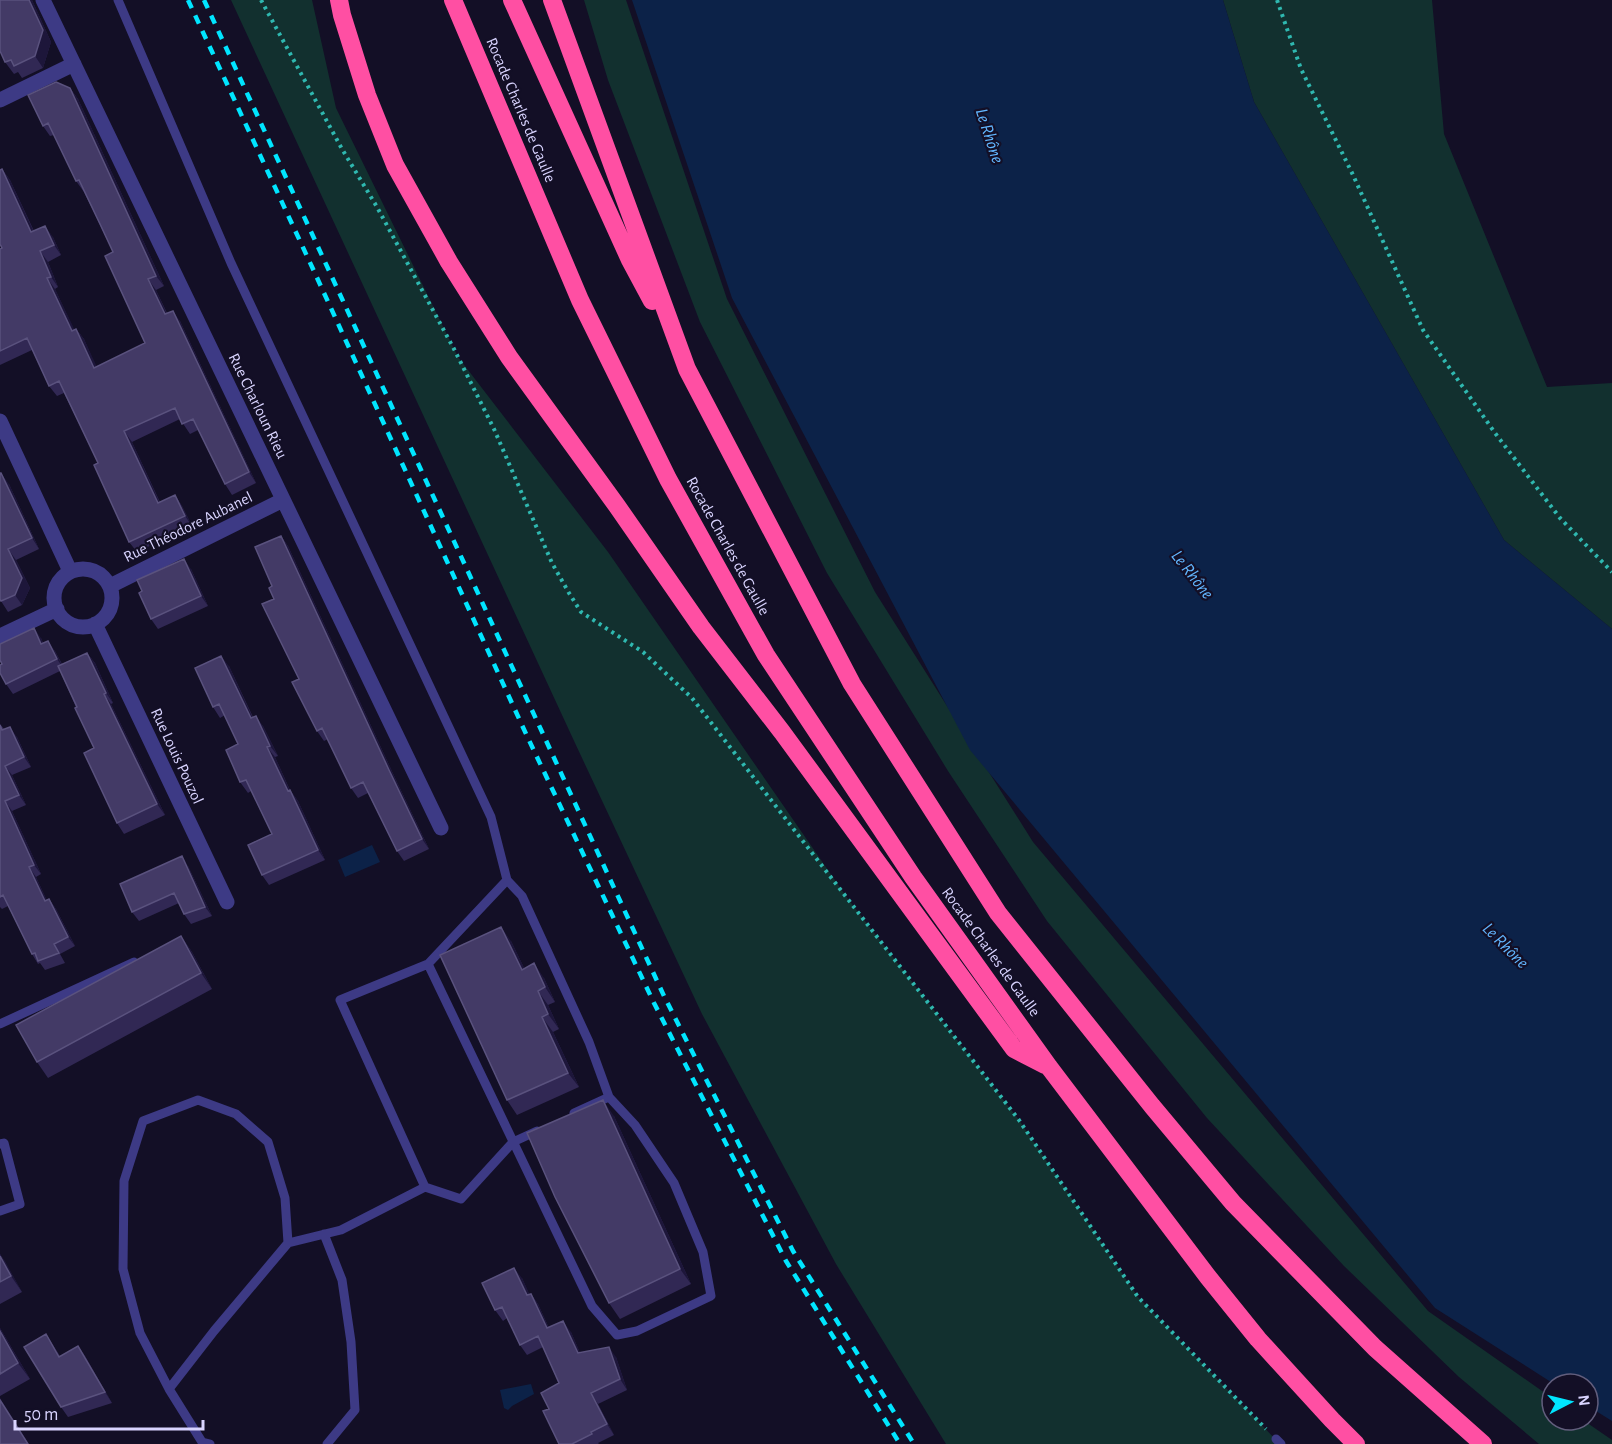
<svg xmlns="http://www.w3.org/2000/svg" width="1612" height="1444" font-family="'Alegreya Sans',sans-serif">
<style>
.green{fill:#12302f}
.water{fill:#0c2248}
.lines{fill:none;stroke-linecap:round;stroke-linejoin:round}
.path{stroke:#2fb8b0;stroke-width:4;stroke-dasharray:3 4.5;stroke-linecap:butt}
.lane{stroke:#3d3a85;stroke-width:9}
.street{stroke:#3d3a85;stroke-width:15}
.highway{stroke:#ff4fa3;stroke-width:18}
.rail{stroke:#00e5ff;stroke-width:4.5;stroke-dasharray:9 8;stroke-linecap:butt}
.wall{fill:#312854}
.shaded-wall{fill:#1d163a}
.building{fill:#433a66;stroke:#5a527e;stroke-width:1.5}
.labels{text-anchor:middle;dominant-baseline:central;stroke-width:4.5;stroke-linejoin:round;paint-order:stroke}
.street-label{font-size:16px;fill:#d9d4ff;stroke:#130f26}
.water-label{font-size:18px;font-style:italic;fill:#62b6ff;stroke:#130f26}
</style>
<rect width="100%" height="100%" fill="#130f26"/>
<path class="green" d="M231 0H312L336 108 458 357 608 552 848 899 1019 1120 1138 1297 1280 1444H946L836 1264 702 1014 575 743Z
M584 0H626L727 299 875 592 1033 842 1428 1311 1552 1398V1420H1583L1612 1440V1444H1539L1459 1377 1344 1266 1207 1118 1047 921 948 771 827 573 700 322 608 80Z
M1223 0H1432L1444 134 1547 387 1612 383V629L1504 540 1254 102Z"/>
<path class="water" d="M632 0H1223L1254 102 1504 540 1612 629V1421L1588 1406V1384H1554L1435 1308 970 750 732 298Z
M372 845 380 862 345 877 338 860Z
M531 1384 534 1394 512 1406 508 1410 504 1408 500 1390Z"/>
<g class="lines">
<path class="path" d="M261 0 342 149 377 207 454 349 494 429 552 563 569 593 581 612 643 652 692 698 1019 1120 1138 1297 1266 1429
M1277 0 1301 69 1353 175 1423 330 1495 433 1560 518 1612 572"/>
<path class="lane" d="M118 0 231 263 491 817 507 880 428 964 340 1000 425 1187 341 1230 288 1243 214 1331 169 1389
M507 880 522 896 589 1042 609 1097 574 1113
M428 964 592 1306 617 1335 637 1331 711 1296 703 1252 674 1183 635 1125 609 1097
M0 1024 134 962
M0 1144 4 1143 20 1204 0 1211
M425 1187 461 1199 513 1142 537 1131
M324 1234 342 1280 351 1342 355 1410 327 1444
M1276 1439 1281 1444
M210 1444 202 1442 169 1389 140 1333 123 1269 124 1181 143 1121 198 1100 236 1114 268 1142 285 1198 288 1243"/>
<path class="street" d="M43 0 441 828
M0 100 74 64
M0 421 70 571
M54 598a29 29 0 1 1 58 0a29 29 0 1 1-58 0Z
M110 586 283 500
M95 624 227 902
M0 636 57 609"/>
<path class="highway" d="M339 0 342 15 367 95 395 165 449 262 509 357 617 506 701 627 782 732 1014 1049 1045 1065
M453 0 580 300 668 479 766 655 913 877 1049 1067 1208 1277 1258 1339 1332 1420 1356 1444
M512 0 630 260 652 301
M552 0 687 369 852 684 998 913 1152 1106 1233 1203 1375 1348 1483 1444"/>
<path class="rail" d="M188 0 313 269 527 736 654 1003 786 1261 900 1444
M204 0 664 996 793 1251 914 1444"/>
</g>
<path class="wall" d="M0 0H32L51 42 43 68 22 78 18 72 14 74 5 62Z
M70 88 78 99 164 286 156 290 167 313 180 321 256 483 232 495 225 484 198 430 190 434 180 419 132 442 160 502 175 495 182 506 192 526 137 552 129 542 98 463 64 393 57 396 49 386 32 350 0 365V249L2 248V169L10 180 34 231 53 237 61 255 48 262 58 287 55 289 74 330 76 329 84 339 96 367 145 343 113 252 84 192 76 181 54 135 50 136 43 126Z
M9 484 39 549 16 560 30 588 22 605 8 612 1 601Z
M281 536 288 546 396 780 429 849 404 861 397 851 368 793 358 798 351 788 328 739 324 741 317 731 299 679 272 586Z
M191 569 208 606 158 629 151 619 142 591Z
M41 638 43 643 55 651 62 664 87 653 95 663 113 703 111 704 165 815 124 834 117 823 94 748 60 671 13 694 6 684Z
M229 666 253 717 263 726 278 756 275 757 290 790 298 801 325 860 269 885 262 875 272 834 251 791 248 793 240 782 238 744 225 715 220 718 213 707Z
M0 724 4 729 17 737 31 767 12 775 26 805 12 811 41 874 36 877 47 901 49 899 56 909 75 946 60 954 65 963 45 970 40 963 38 964 32 954 8 906 2 909 0 907Z
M188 866 212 916 191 924 184 914 179 903 139 921 132 912Z
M181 936 192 952 212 989 48 1078 37 1062Z
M511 941 524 968 544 978 555 1002 548 1005 559 1029 553 1032 579 1087 517 1115 507 1100Z
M614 1116 691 1284 620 1319 609 1303Z
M0 1254 22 1292 0 1304Z
M522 1278 529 1294H531L538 1304 549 1328 571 1332 580 1353 616 1357 627 1390 598 1404 614 1435 598 1443 599 1444H559L549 1409 559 1383 543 1347 527 1355 520 1345 507 1318 503 1321 495 1310Z
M0 1328 30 1379 0 1396Z
M46 1334 60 1356 78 1346 85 1356 112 1403 68 1417 61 1407Z"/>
<path class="shaded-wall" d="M29 0H32L51 42 43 68 35 56Z
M70 88 78 99 164 286 156 276Z
M2 169 10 180 39 243 31 232Z
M45 226 53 237 61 255 54 245Z
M40 251 48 262 58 287 51 277Z
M47 278 55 289 80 341 72 331Z
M148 279 156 290 172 325 165 314Z
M173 311 180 321 256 483 249 472Z
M76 329 84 339 102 378 94 368Z
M124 431 132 442 165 514 158 503Z
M1 473 9 484 39 549 32 538Z
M175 495 182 506 192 526 185 516Z
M281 536 288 546 396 780 429 849 422 839 389 770Z
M8 549 16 560 30 588 22 605 15 595Z
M184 559 191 569 208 606 201 596Z
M34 628 41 638 48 654 41 644Z
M48 641 55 651 64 669 57 659Z
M87 653 95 663 113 703 106 693Z
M221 656 229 666 258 729 251 718Z
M104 694 111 704 165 815 157 804Z
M256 716 263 726 278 756 270 746Z
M10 727 17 737 31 767 24 757Z
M267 747 275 757 295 802 288 791Z
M5 766 12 775 26 805 19 795Z
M290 790 298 801 325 860 318 850Z
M5 801 12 811 41 874 34 865Z
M182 856 188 866 212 916 205 907Z
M29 867 36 877 52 911 45 901Z
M49 899 56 909 75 946 68 937Z
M501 927 511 941 532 984 522 970Z
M181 936 192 952 212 989 201 973Z
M534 963 544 978 555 1002 545 987Z
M538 991 548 1005 559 1029 548 1014Z
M542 1017 553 1032 579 1087 568 1073Z
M603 1100 614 1116 691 1284 680 1269Z
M0 1254 5 1261 22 1292 11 1276 0 1256Z
M514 1268 522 1278 535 1306 527 1295Z
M531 1294 538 1304 554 1339 547 1328Z
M563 1321 571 1332 585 1364 578 1353Z
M0 1328 30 1379 18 1363 0 1331Z
M46 1334 53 1345 66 1368 59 1357Z
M78 1346 85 1356 112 1403 105 1392Z
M609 1347 616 1357 627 1390 620 1379Z
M591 1393 598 1404 614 1435 607 1424Z
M0 1398 29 1444H28L0 1400Z"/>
<path class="building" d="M0 0H29L43 30 35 56 14 66 11 60 5 62 0 51Z
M56 82 70 88 156 276 148 279 165 314 173 311 249 472 225 484 193 419 182 424 175 408 124 431 158 503 175 495 185 516 129 542 94 465 98 463 59 381 49 386 27 338 0 351V249L2 248 0 244V170L2 169 31 232 45 226 54 245 40 251 51 277 47 278 72 331 76 329 94 368 145 343 105 256 113 252 100 224 79 180 76 181 48 123 43 126 28 95Z
M0 473H1L32 538 8 549 22 578 15 595 1 601 0 599Z
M281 536 389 770 422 839 397 851 363 782 351 788 322 728 317 731 292 682 299 679 262 604 274 599 269 588 272 586 255 547Z
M184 559 201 596 151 619 139 593 142 591 137 580Z
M34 628 41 644 48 641 57 659 6 684 0 673V665L2 664 0 660V644Z
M87 653 106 693 104 694 157 804 117 823 84 753 94 748 75 708 77 707 58 666Z
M221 656 251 718 256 716 270 746 267 747 288 791 290 790 318 850 262 875 248 845 272 834 246 780 240 782 226 750 238 744 219 704 213 707 195 668Z
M0 725 2 730 10 727 24 757 5 766 19 795 5 801 34 865 29 867 45 901 49 899 68 937 54 944 59 953 38 961 35 953 32 954 3 895 0 897Z
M182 856 205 907 184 914 174 893 132 912 120 884Z
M501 927 522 970 534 963 545 987 538 991 548 1014 542 1017 568 1073 507 1100 440 955Z
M181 936 201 973 37 1062 16 1025Z
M603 1100 680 1269 609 1303 555 1197 527 1133Z
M0 1256 11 1276 0 1282Z
M514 1268 527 1295 531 1294 547 1328 563 1321 578 1353 609 1347 620 1379 591 1393 607 1424 591 1432 592 1434 572 1444H559L543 1411 549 1409 541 1393 559 1383 538 1336 520 1345 502 1307 495 1310 482 1283Z
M0 1331 18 1363 0 1374Z
M46 1334 59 1357 78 1346 105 1392 61 1407 24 1347Z
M0 1400 28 1444H0Z"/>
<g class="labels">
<g class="street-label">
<text transform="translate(521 110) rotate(67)">Rocade Charles de Gaulle</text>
<text transform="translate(258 406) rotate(64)">Rue Charloun Rieu</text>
<text transform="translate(188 527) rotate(-26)">Rue Théodore Aubanel</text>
<text transform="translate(728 546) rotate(61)">Rocade Charles de Gaulle</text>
<text transform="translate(177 756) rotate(65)">Rue Louis Pouzol</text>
<text transform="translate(991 952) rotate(54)">Rocade Charles de Gaulle</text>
</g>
<g class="water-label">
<text transform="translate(989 136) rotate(72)">Le Rhône</text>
<text transform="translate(1192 575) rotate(52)">Le Rhône</text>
<text transform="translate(1505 946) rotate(45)">Le Rhône</text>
</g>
</g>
<g transform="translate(1570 1402) rotate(83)"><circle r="28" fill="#130f26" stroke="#625e7d" stroke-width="1.5"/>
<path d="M0-4.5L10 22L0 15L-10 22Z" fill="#00e5ff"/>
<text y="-9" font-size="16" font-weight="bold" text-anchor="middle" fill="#d9d4ff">N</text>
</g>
<path d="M15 1420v9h188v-9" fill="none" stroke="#d9d4ff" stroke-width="3"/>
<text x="24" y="1420" font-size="18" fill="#d9d4ff" stroke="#130f26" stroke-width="4.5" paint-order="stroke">50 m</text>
</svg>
